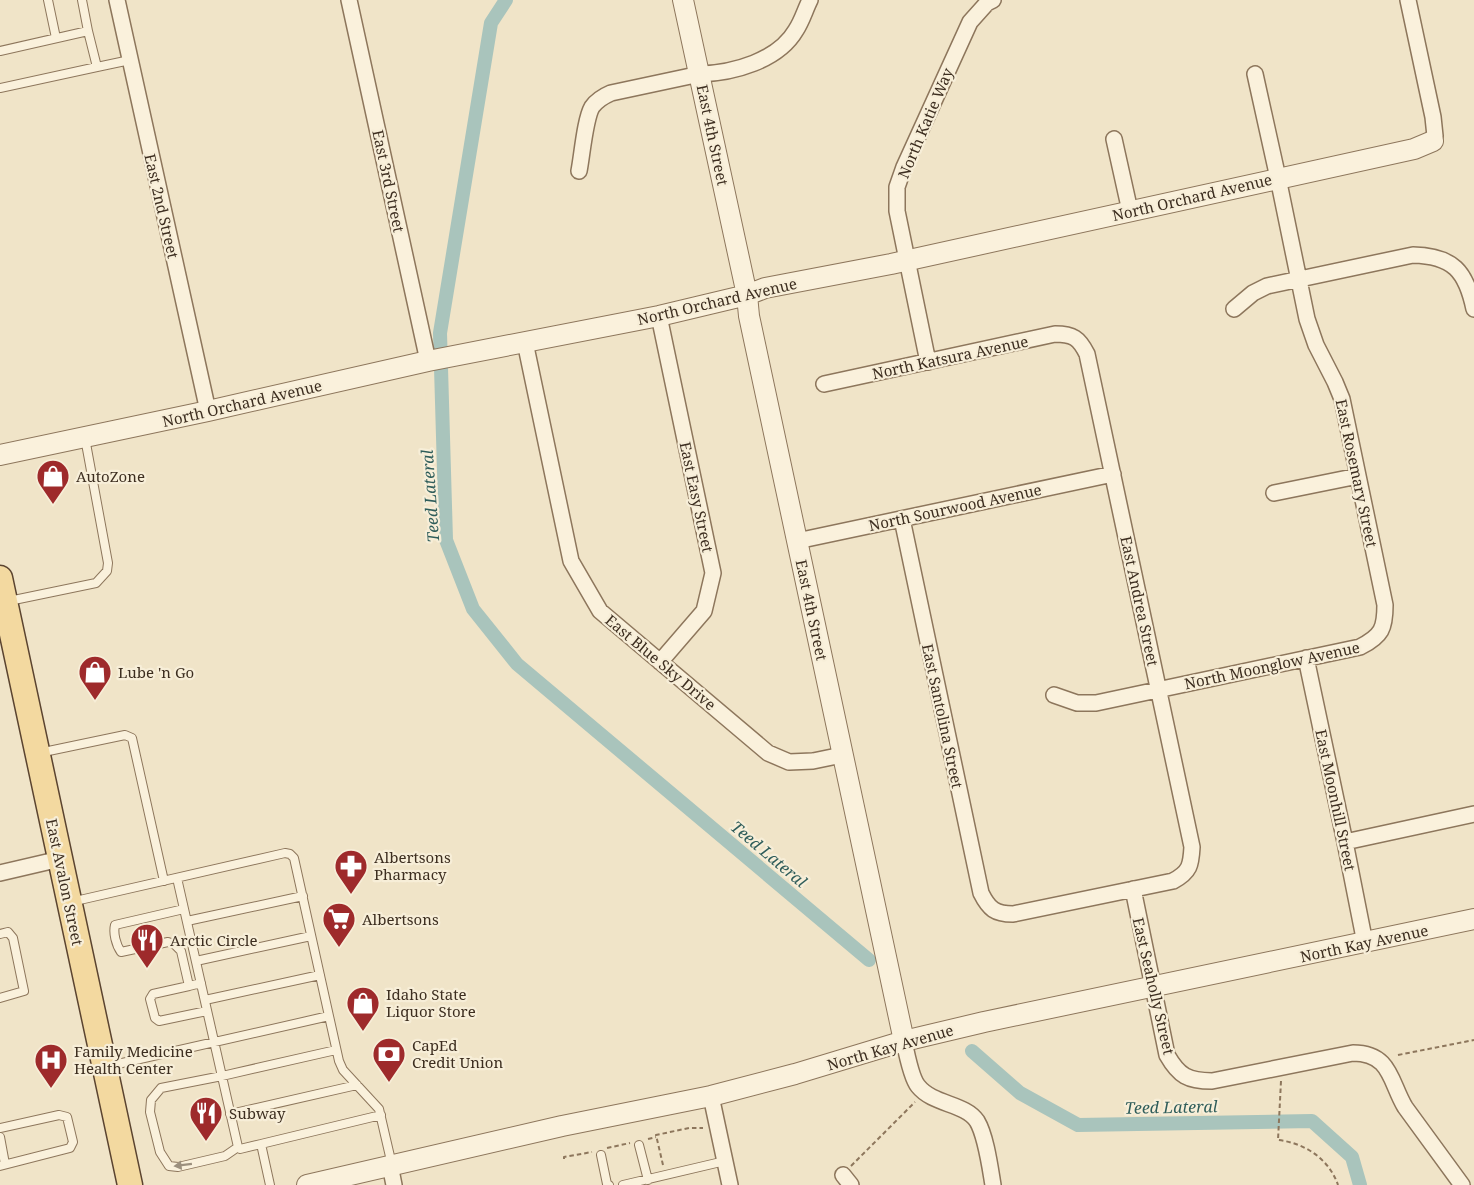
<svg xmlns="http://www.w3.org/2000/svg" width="1474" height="1185" font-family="'Noto Serif',serif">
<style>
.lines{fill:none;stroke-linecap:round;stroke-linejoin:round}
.canal{stroke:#a9c4bc;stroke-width:14}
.service-casing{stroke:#8d765c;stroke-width:10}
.minor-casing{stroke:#8d765c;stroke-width:18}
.tertiary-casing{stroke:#8d765c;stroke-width:22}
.primary-casing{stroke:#5b4430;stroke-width:27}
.path{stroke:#8d765c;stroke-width:2;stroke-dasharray:4.5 3;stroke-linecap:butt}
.service{stroke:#faf1dc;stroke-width:8}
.minor{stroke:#faf1dc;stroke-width:15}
.tertiary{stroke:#faf1dc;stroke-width:20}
.primary{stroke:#f3d9a0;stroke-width:24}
.oneway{fill:#9c907e}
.labels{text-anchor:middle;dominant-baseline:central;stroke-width:4.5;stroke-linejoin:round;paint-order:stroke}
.street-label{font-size:15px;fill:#3d2e20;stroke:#f7eed8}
.poi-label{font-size:15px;fill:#3d2e20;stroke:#f7eed8;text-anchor:start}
.water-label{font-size:16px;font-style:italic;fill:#2f5d5a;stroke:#f7eed8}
</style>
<rect width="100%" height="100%" fill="#f0e4c8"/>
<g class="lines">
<path class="canal" d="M506 0 491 23 440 333 446 540 473 609 517 664 869 960
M972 1051 1020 1093 1078 1125 1312 1121 1352 1157 1360 1185"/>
<defs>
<path id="service" d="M48 0 56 38
M0 51 88 31 82 0
M97 67 130 60
M0 88 97 67 88 31
M9 601 96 583 107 571 108 563 85 438
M39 753 125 735 132 738 164 881
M177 878 238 1147 240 1149 261 1144 270 1185
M71 902 285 853 290 854 294 858 329 1016 109 1066
M184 909 115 925C113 933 116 945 121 952L168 942 174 944 181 951 189 986 201 983
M187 921 303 896
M0 934 8 932 13 938 24 991 0 998
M196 961 311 936
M189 986 153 994 150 999 155 1018 159 1021 207 1011
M205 1000 320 975
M329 1016 339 1061 343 1070 379 1109 392 1165
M230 1114 357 1085
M0 1128 59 1115 67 1117 73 1142 70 1148 0 1166
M0 1137 5 1164
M261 1144 381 1115
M639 1145 648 1180
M238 1147 225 1156 178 1167 169 1166 160 1152 150 1112 151 1100 161 1088 222 1076 336 1050
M601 1155 607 1184 609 1185
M623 1185 725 1161"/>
<path id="minor" d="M117 0 208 411
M349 0 428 361
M1408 0 1433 117 1435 136 1433 141
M1114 139 1130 211
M579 171C582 156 585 119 592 107 597 100 604 96 611 93L700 74C733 73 778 61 796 30 802 21 805 10 810 0
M1234 309 1253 293 1267 286 1413 255C1453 256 1466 271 1474 309
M659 316 713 573 704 611 660 662
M525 342 571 561 600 611 768 753 789 762 813 761 842 755
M928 362 897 211V187L904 167 970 22 987 3 993 0
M824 384 1055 334C1073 334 1079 338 1087 354L1192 847C1191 865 1190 872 1173 881L1013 914C995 914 989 909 981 893L902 519
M1274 493 1358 476
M797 541 1113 474
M1306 658 1345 842 1365 943
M1054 695 1077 703H1096L1360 647C1382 636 1385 628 1385 605L1342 399 1335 382 1316 345 1307 319 1278 178 1255 74
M1345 842 1474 814
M0 873 60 859
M1133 889 1167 1055C1179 1076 1188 1081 1212 1081L1353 1053C1391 1053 1390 1082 1405 1107L1462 1185
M904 1041C906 1051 912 1079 918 1086 933 1105 965 1103 977 1121 986 1136 990 1167 993 1185
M711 1096 730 1185
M390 1165 394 1185
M843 1175 851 1185"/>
<path id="tertiary" d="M683 0 747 295 749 316 904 1041
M0 455 208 411 428 361 659 316 747 295 765 288 891 264 1414 149 1433 141
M307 1185 562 1126 711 1096 795 1074 904 1041 984 1022 1474 919"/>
<path id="primary" d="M0 578 130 1185"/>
</defs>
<use href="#service" class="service-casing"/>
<use href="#minor" class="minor-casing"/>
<use href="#tertiary" class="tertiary-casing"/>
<use href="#primary" class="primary-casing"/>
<path class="path" d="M1398 1055 1474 1040
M1281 1081 1278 1140C1305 1143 1329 1159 1338 1185
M648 1139 656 1137
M607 1148 630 1143
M564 1159V1157L592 1152
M663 1165 656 1135 689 1128H703
M851 1166 915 1102"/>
<use href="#service" class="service"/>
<use href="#minor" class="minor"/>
<use href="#tertiary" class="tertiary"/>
<use href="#primary" class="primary"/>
</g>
<defs><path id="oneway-solid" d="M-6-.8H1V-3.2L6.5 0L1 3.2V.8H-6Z" transform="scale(1.5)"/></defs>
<use class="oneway" href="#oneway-solid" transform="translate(183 1165) rotate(173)"/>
<defs>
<symbol id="shop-pin" viewBox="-11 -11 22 30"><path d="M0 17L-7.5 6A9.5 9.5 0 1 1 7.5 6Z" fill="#9e2a2b" stroke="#f7eed8"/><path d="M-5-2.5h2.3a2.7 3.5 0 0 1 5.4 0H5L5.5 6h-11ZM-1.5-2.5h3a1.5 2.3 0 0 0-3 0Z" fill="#fff"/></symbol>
<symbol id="pharmacy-pin" viewBox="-11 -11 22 30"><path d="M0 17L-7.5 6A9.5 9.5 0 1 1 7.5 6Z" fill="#9e2a2b" stroke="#f7eed8"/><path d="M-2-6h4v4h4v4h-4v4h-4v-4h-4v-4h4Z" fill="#fff"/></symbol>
<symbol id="supermarket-pin" viewBox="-11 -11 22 30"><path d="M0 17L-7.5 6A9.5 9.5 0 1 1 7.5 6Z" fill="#9e2a2b" stroke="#f7eed8"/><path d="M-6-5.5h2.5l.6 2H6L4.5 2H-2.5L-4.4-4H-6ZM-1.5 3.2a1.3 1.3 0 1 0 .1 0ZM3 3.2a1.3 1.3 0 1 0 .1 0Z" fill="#fff"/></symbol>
<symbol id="restaurant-pin" viewBox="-11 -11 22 30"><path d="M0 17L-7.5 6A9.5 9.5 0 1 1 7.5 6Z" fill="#9e2a2b" stroke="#f7eed8"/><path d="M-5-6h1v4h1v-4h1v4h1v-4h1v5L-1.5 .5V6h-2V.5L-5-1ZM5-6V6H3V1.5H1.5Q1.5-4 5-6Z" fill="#fff"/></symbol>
<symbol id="bank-pin" viewBox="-11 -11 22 30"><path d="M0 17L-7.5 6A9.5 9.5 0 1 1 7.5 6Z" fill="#9e2a2b" stroke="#f7eed8"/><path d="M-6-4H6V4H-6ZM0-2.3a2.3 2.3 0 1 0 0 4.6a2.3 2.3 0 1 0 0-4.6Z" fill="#fff"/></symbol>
<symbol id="hospital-pin" viewBox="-11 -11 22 30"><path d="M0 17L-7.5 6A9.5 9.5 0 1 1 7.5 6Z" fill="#9e2a2b" stroke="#f7eed8"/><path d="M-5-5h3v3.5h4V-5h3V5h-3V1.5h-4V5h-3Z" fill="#fff"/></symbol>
</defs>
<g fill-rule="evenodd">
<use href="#shop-pin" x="34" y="457" width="38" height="52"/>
<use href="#shop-pin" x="76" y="653" width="38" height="52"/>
<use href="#pharmacy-pin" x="332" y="847" width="38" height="52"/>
<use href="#supermarket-pin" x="320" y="900" width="38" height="52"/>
<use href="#restaurant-pin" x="128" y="921" width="38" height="52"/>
<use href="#shop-pin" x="344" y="984" width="38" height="52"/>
<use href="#bank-pin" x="370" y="1035" width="38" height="52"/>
<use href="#hospital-pin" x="32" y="1041" width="38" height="52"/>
<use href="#restaurant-pin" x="187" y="1094" width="38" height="52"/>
</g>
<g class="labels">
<g class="street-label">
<text transform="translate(925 123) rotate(-67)">North Katie Way</text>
<text transform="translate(713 135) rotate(78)">East 4th Street</text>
<text transform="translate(389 181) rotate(78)">East 3rd Street</text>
<text transform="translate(1192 197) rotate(-13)">North Orchard Avenue</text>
<text transform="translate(162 206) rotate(77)">East 2nd Street</text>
<text transform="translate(717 301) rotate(-13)">North Orchard Avenue</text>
<text transform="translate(950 357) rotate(-12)">North Katsura Avenue</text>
<text transform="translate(242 403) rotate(-13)">North Orchard Avenue</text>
<text transform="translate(1357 473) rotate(78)">East Rosemary Street</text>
<text transform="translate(697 497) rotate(78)">East Easy Street</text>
<text transform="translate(955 507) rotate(-12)">North Sourwood Avenue</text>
<text transform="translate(1140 601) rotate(78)">East Andrea Street</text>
<text transform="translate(812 610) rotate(78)">East 4th Street</text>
<text transform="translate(661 662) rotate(40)">East Blue Sky Drive</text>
<text transform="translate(1272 665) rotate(-12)">North Moonglow Avenue</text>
<text transform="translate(943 716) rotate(78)">East Santolina Street</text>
<text transform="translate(1336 800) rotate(78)">East Moonhill Street</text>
<text transform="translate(65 882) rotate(78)">East Avalon Street</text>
<text transform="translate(1364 943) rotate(-12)">North Kay Avenue</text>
<text transform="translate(1154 986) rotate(77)">East Seaholly Street</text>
<text transform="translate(890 1047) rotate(-16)">North Kay Avenue</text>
</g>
<g class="poi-label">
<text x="76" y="476">AutoZone</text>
<text x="118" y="672">Lube 'n Go</text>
<text x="374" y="857">Albertsons<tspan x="374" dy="17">Pharmacy</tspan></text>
<text x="362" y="919">Albertsons</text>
<text x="170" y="940">Arctic Circle</text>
<text x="386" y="994">Idaho State<tspan x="386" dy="17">Liquor Store</tspan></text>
<text x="412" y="1045">CapEd<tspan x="412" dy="17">Credit Union</tspan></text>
<text x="74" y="1051">Family Medicine<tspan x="74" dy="17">Health Center</tspan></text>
<text x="229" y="1113">Subway</text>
</g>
<g class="water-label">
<text transform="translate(430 496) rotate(-94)">Teed Lateral</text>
<text transform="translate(769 854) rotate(40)">Teed Lateral</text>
<text transform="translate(1171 1107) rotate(-1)">Teed Lateral</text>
</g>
</g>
</svg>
